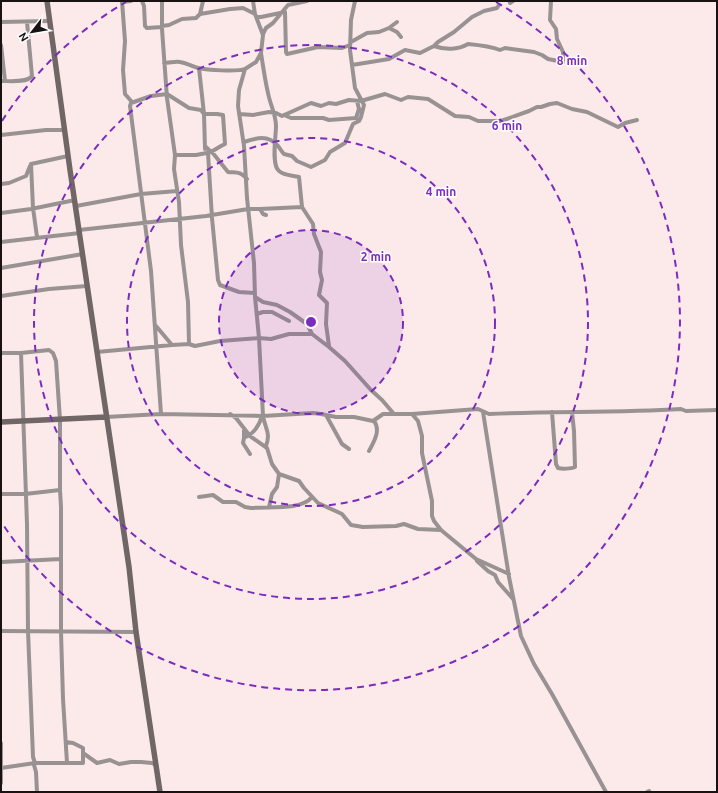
<svg xmlns="http://www.w3.org/2000/svg" width="718" height="793" font-family="Ubuntu,sans-serif">
<style>
.lines{fill:none;stroke-linecap:round;stroke-linejoin:round}
.street{stroke:#999292;stroke-width:4}
.secondary{stroke:#706666;stroke-width:5.5}
.ring{fill:none;stroke:#7b2cbf;stroke-width:2;stroke-dasharray:7 5}
.centre{fill:#7b2cbf;stroke:#fff;stroke-width:2}
.ring-label{font-size:12px;text-anchor:middle;font-weight:bold;fill:#7b2cbf;stroke:#fff;stroke-width:3;stroke-linejoin:round;paint-order:stroke}
</style>
<rect width="100%" height="100%" fill="#fceaea"/>
<g class="lines">
<path class="street" d="M122 1 125 41 123 70 125 94 132 102
M142 1 144 6 145 26 147 28 162 27
M162 1V29L167 98 175 155 174 169 179 202 181 245 188 302 189 344
M253 1 255 14 263 35 261 53 256 62 245 69 239 90 238 106 244 146 247 198 254 263 255 297 259 338 263 416C265 428 271 433 266 446
M122 2 131 1
M510 3 513 1
M200 14 203 1
M256 17H261L285 12 286 52 287 54 318 47 342 48 350 45
M1 22 49 21
M162 26 169 25 182 19 196 18 200 14 230 9 243 8 255 14
M389 28 397 22
M263 34 266 28 273 23 288 5 307 1
M351 42 367 33 379 32 389 28 397 32 401 37
M1 45 5 81
M434 46C445 50 458 50 468 44 479 45 490 46 500 50L505 48 534 52 542 55 548 59 563 62V52L557 39 556 29 550 20 551 1
M261 53C263 66 265 80 268 93 270 104 276 115 276 126 276 136 271 165 279 171 285 176 292 175 299 177L302 207 313 224 314 234 321 252 320 272 322 280 319 295 327 303 326 324 329 346
M164 63C170 63 175 61 180 62 186 63 192 66 198 68 207 70 237 72 245 69
M352 65 389 59 405 50 420 53 434 46 438 42 454 32 472 17 484 11 497 8 499 5
M199 68 204 114 205 149
M1 81C10 81 27 83 32 76L27 22
M239 114 253 115 269 112 276 113 282 116 311 103 321 106 329 103 336 104 349 100 361 101 385 94 401 100 408 97 428 99 455 116 469 117 478 121H501L529 111 537 107H541L550 104 557 103 572 109 587 112 618 127 625 123 637 120
M284 115 291 118H323L329 120 356 118 359 109 357 101
M1 135 46 130H65
M244 142C256 138 268 134 278 146 280 148 281 151 284 154L292 156 297 161 311 167 325 160 330 152 345 143 353 124 359 121 361 117 364 105 355 88 350 50 351 20 355 1
M208 153 212 218 218 280 220 285 239 292 255 293
M175 155H196L212 152 228 172C237 173 240 171 247 179
M31 164 33 208 37 237
M31 164 68 156
M1 184 9 183 26 176 30 166
M76 206 141 194 177 191
M249 209H260L263 214 266 215
M260 209 302 207
M1 213 31 209 75 200
M79 230 206 216 248 209
M1 242 80 233
M1 268 83 254
M1 296 49 289 87 286
M255 297 263 302 277 305 290 312 307 324 312 334
M257 314 263 312H272L289 321
M156 326 172 345
M97 352 172 345 189 344 195 346 220 341 259 338 271 339 289 334H312L329 347 345 361 371 390 382 400 394 414
M1 353H21L49 350 53 353 56 361 60 420V490L61 507V632L63 699 67 763
M21 353 27 524 28 631 33 757 35 763 34 765 36 772 37 792
M483 412 509 577 521 636 534 664 552 694 606 792
M552 412 556 464 558 468C562 469 571 469 575 467L574 431 572 412
M161 414 151 271 130 106 131 103 151 96 167 94 189 108 201 110 204 114H217L223 115 225 144 221 146 211 152 206 147
M230 414 236 418 250 436 267 448 272 464 279 474 299 481 304 488 318 503 342 514 351 525 363 527 396 526 404 524 418 529 441 530
M412 414 418 421 422 436V453L432 501V516L434 521 441 530 476 559 509 574
M326 415 342 444 349 449
M106 417 161 414 263 416 313 413 321 414 336 417H354L373 421 383 414H412L478 409 489 414C553 411 617 413 681 409L686 411 717 410
M244 430V438C254 434 259 426 262 416
M244 438 243 443 250 454
M369 451C374 442 381 430 374 421
M1 494H25L60 490
M199 497 213 495 223 502H236L245 507 251 508C268 506 301 511 312 497
M269 507 272 494 277 487 279 474
M477 561 488 571 495 575 498 582 513 599
M1 562 61 559
M1 631 136 632
M66 742 73 743 83 748V753L97 763 110 760 119 764 131 762H141L152 763 156 765
M1 743V783
M1 768 35 763H83V753
M647 792 649 791"/>
<path class="secondary" d="M47 1 70 170 129 567 136 632 160 792
M1 422 106 417"/>
</g>
<circle cx="311" cy="322" r="92" fill="#7b2cbf" fill-opacity=".12"/>
<g class="ring">
<circle cx="311" cy="322" r="92"/>
<circle cx="311" cy="322" r="184"/>
<circle cx="311" cy="322" r="277"/>
<path d="M2 121A369 369 0 0 1 126 2M496 2A369 369 0 1 1 2 523"/>
</g>
<circle cx="311" cy="322" r="6" class="centre"/>
<g class="ring-label">
<text x="572" y="65">8 min</text>
<text x="507" y="130">6 min</text>
<text x="441" y="196">4 min</text>
<text x="376" y="261">2 min</text>
</g>
<rect width="718" height="793" fill="none" stroke="#181213" stroke-width="4"/>
<g transform="translate(32 32) rotate(239)" stroke="#ffffff" stroke-width="3" paint-order="stroke">
<path d="M0-3L7 15L0 10L-7 15Z" fill="#181213"/>
<text y="-6" font-size="11" font-weight="bold" text-anchor="middle" fill="#181213">N</text>
</g>
</svg>
